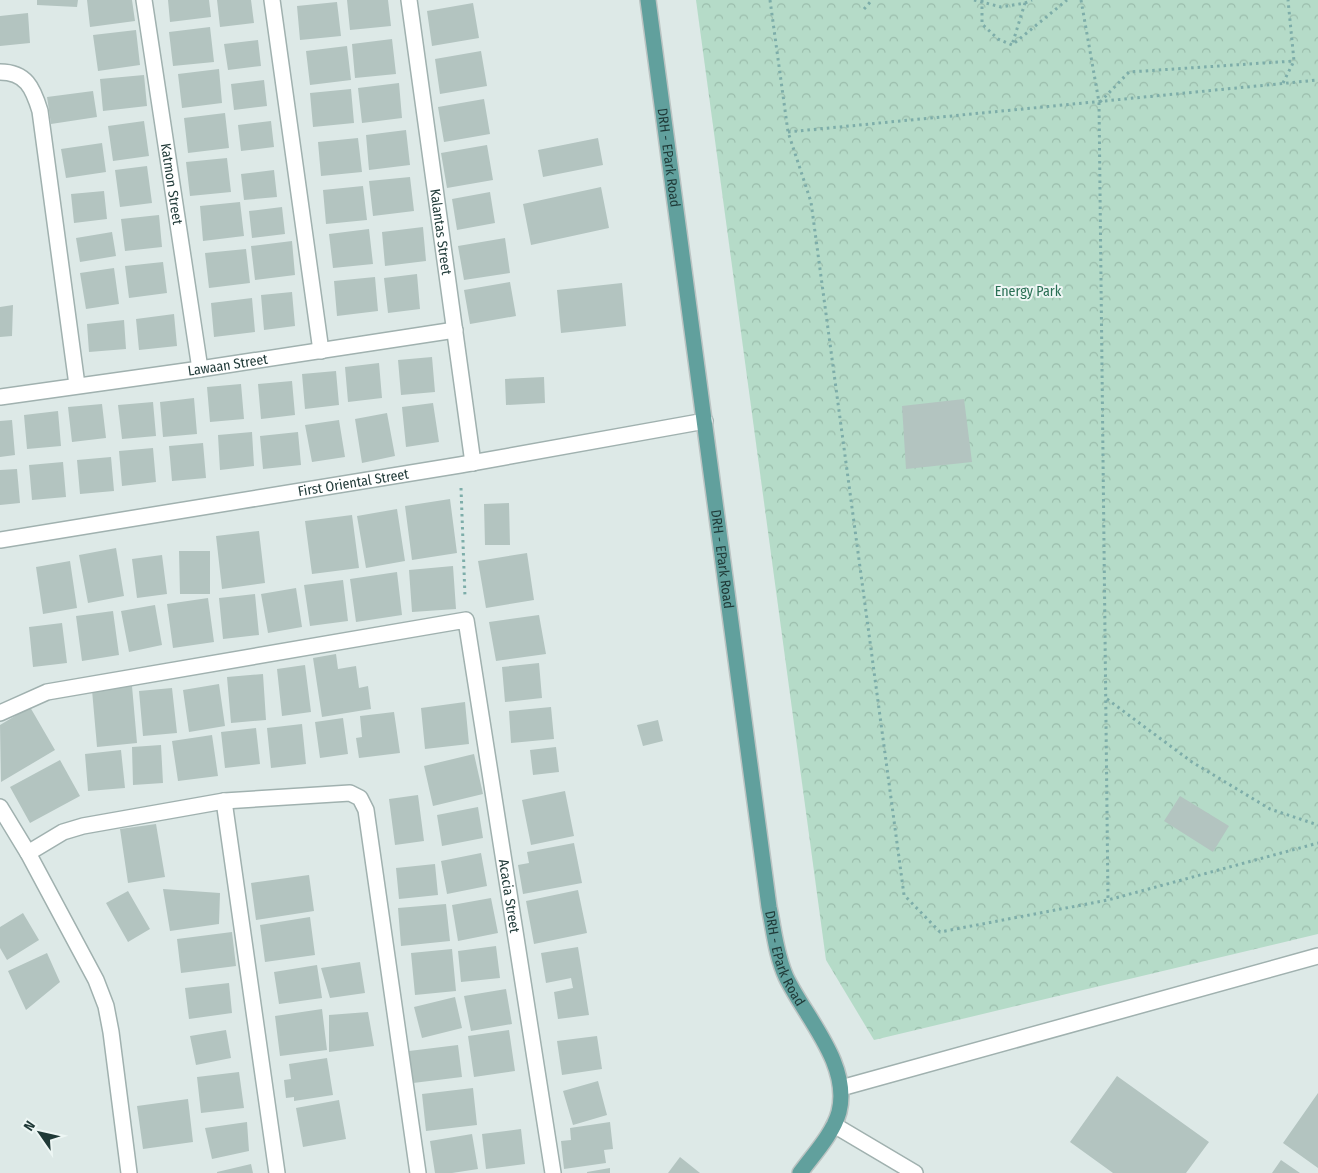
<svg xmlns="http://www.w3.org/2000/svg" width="1318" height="1173" font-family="'Fira Sans Condensed',sans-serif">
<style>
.park{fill:url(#park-crowns)}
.building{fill:#b3c4c0}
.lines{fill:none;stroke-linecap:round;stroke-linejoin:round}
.minor-casing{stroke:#a0b1af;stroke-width:18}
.major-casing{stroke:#bcc4c3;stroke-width:18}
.path{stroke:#7dada9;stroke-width:3;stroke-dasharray:2.5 4;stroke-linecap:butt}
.minor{stroke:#fff;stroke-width:15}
.major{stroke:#61a09d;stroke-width:15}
.labels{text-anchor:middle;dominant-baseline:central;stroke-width:4;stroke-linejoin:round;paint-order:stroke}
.street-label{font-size:14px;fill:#1f3937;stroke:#edf6f4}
.park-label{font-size:14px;fill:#296f54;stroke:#edf6f4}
</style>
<defs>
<pattern id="park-crowns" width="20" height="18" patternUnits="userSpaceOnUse" patternTransform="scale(1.25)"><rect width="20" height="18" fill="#b5dbc8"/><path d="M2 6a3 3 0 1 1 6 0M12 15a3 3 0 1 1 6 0" fill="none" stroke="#9bbdac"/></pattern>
</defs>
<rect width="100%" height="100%" fill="#dde9e7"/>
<path class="park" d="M696 0H1318V934L874 1040 826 960Z"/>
<path class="building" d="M37 0H78L77 7 37 5Z
M87 0H132L135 21 90 27Z
M168 0H209L211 17 170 22Z
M217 0H251L254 23 220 27Z
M347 0H388L391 26 350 30Z
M337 2 341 36 300 40 297 6Z
M473 3 479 38 432 46 427 11Z
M28 13 30 43 0 46V16Z
M210 27 214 62 173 66 169 32Z
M136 30 140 65 98 71 93 35Z
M392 39 396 74 355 78 352 44Z
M258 40 261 66 228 70 224 44Z
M347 46 351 80 310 85 306 51Z
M481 51 487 86 440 94 435 59Z
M219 69 222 103 182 108 178 74Z
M144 75 147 106 103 111 100 79Z
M264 80 267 106 234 110 231 84Z
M399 83 402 118 362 123 358 88Z
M351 89 354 123 313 127 310 93Z
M93 91 97 117 51 124 47 97Z
M484 99 490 134 444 142 438 107Z
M225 113 229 148 188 153 184 118Z
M144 121 149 156 113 161 108 126Z
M271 121 274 147 241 151 238 125Z
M406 130 410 165 369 170 366 135Z
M358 138 362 172 321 176 318 142Z
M598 138 603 165 543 177 538 150Z
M102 143 106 172 66 178 61 149Z
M487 145 493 180 447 188 441 153Z
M227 158 231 192 190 196 186 162Z
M147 166 152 203 120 207 115 170Z
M274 170 277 197 244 200 241 174Z
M410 177 414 211 373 216 369 181Z
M363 186 367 220 326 224 323 190Z
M601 187 609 228 531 245 523 204Z
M104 191 107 219 74 223 71 194Z
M490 192 495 223 457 230 452 199Z
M240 202 244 236 203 241 200 206Z
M282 207 285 234 252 238 249 211Z
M159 215 162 247 125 251 121 219Z
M423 227 426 261 385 266 382 232Z
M369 229 373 264 333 268 329 234Z
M112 232 116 256 80 262 76 238Z
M505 238 510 273 464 280 458 246Z
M292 241 295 275 255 280 251 246Z
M246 249 250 283 209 288 205 253Z
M163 262 167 293 129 298 125 266Z
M114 268 119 304 86 309 80 273Z
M417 274 420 309 388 313 384 278Z
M375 277 378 311 337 316 334 281Z
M510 282 516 316 470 324 464 290Z
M622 283 626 326 561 333 557 290Z
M292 292 295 326 264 330 261 295Z
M252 298 255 332 214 337 211 303Z
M13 305 12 336 0 337V307Z
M174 314 177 346 139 350 136 319Z
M124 320 126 349 89 352 87 324Z
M432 357 435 392 401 395 398 360Z
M379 363 382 398 348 402 345 367Z
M336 371 339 405 305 409 302 374Z
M544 377 545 403 506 405 505 379Z
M292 381 295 415 261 419 258 384Z
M241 384 244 419 210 422 207 387Z
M194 398 197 434 163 437 160 402Z
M964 399 972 462 906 469 902 406Z
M153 402 156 436 122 439 118 405Z
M433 403 439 442 406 447 402 407Z
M102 404 106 438 72 442 68 407Z
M58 411 61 446 27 449 24 415Z
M387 413 395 456 362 463 355 419Z
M12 420 15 455 0 457V421Z
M339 420 345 457 312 462 305 425Z
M252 432 254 466 220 470 218 435Z
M298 432 301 465 263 469 260 436Z
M203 443 206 478 172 481 169 446Z
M153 448 156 482 122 486 119 451Z
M111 457 114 491 80 494 77 460Z
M63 462 66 497 32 500 29 465Z
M17 469 20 503 0 505V470Z
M450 499 457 553 412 560 405 506Z
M509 503 510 545H485L484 504Z
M397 509 405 561 366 568 357 516Z
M352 515 359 568 312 574 305 521Z
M259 531 265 583 222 589 216 536Z
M116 548 124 596 88 603 79 555Z
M179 551H210V594H180Z
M527 553 534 600 486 608 478 561Z
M162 555 167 594 137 598 132 559Z
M70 561 77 608 43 614 36 567Z
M453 566 456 609 412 612 409 570Z
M397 572 402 615 356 622 350 579Z
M343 580 348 621 310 626 304 585Z
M296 588 302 627 268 633 261 594Z
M255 594 259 635 223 639 219 598Z
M208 598 214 642 173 648 167 604Z
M155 605 162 645 129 652 121 611Z
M113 611 119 655 82 661 76 616Z
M539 615 546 654 496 661 489 622Z
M62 623 67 663 33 667 29 627Z
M336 654 338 669 356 666 359 688 368 686 371 709 322 717 313 658Z
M539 663 542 698 505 702 502 667Z
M305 665 311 712 282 716 277 669Z
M263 674 266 720 231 723 227 677Z
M219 684 225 726 189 732 183 690Z
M132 686 137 743 97 747 92 690Z
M172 688 177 733 143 736 139 691Z
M465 702 469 744 425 749 421 708Z
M30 707 55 750 1 782 0 725Z
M551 707 554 739 511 743 509 711Z
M394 712 400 753 359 758 356 738 362 737 360 716Z
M343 718 348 754 320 758 315 722Z
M658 720 663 741 643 746 637 725Z
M302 724 306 764 271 768 267 728Z
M256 728 260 764 225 768 221 732Z
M212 735 218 776 178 781 172 741Z
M161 745 163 783 133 785 132 747Z
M556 747 559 772 533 775 530 750Z
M121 750 125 788 88 791 85 754Z
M474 754 483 794 433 806 424 766Z
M60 760 80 796 30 823 10 787Z
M565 791 574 836 531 845 522 800Z
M418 795 424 841 395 845 389 799Z
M1180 796 1229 826 1213 852 1164 821Z
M478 807 483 838 442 846 437 815Z
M156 824 165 877 128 883 120 829Z
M574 843 582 883 523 894 518 865 529 863 527 852Z
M481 853 487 886 447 894 441 861Z
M435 864 438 895 399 899 396 868Z
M309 875 314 911 256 920 251 883Z
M163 889 220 893 219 924 170 931Z
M578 890 587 933 534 944 526 901Z
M128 891 150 929 128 942 106 903Z
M491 898 498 933 458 941 452 905Z
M446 904 450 941 401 946 398 908Z
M23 913 39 940 7 960 0 948V927Z
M310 917 315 955 265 962 260 925Z
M232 932 236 966 181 973 177 939Z
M496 946 500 978 461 982 458 951Z
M578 947 589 1015 558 1019 554 992 573 988 571 978 546 983 541 953Z
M452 949 456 991 415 995 411 953Z
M47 953 60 982 26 1010 8 971Z
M360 962 365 993 330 998 321 968Z
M317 965 322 998 279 1004 274 972Z
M229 983 232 1013 189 1019 185 988Z
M506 989 512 1024 471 1031 464 996Z
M455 997 462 1028 422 1038 414 1007Z
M322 1009 327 1050 280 1056 275 1016Z
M368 1012 374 1046 329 1052V1015Z
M226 1030 231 1058 196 1065 190 1036Z
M509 1030 515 1071 474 1077 468 1036Z
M597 1036 602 1069 562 1075 557 1041Z
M458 1045 462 1077 413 1083 409 1051Z
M327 1058 333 1095 294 1101V1097L286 1098 284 1080 291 1079 289 1064Z
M239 1072 244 1108 201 1113 197 1077Z
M1117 1076 1209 1142 1186 1173H1113L1070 1142Z
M598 1081 607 1115 573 1125 563 1091Z
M473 1088 477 1125 426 1131 422 1094Z
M1318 1093V1168L1283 1143Z
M188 1099 193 1142 143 1149 137 1106Z
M339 1100 346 1139 303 1147 296 1108Z
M247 1122 249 1151 212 1159 205 1128Z
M610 1122 613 1149 604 1150 606 1163 564 1169 561 1141 571 1140 570 1128Z
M521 1129 525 1164 486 1169 482 1134Z
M472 1134 478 1169 452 1173H435L430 1141Z
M680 1157 700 1173H668Z
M1281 1160 1300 1173H1272Z
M251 1164 253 1173H217V1172Z
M610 1168V1173H587V1172Z"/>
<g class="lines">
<defs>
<g id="minor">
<path id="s1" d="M144 0 200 369"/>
<path d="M272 0 321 351"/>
<path id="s2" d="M409 0 473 463"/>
<path d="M0 72C26 72 33 88 40 111L77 385"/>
<path id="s3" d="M0 397 200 369 455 330"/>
<path id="s4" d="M0 540 460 465 705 421"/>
<path id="s5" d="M0 713 47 692 466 620 553 1173"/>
<path d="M224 801 277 1173"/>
<path d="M0 807 28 853 96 980 106 1006 111 1032 129 1173"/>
<path d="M28 853 63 832 83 826 224 801 350 793 360 798 366 810 418 1173"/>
<path d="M841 1088 1318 956"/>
<path d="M834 1125 915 1173"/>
</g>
<g id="major">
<path id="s6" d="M648 0 769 907C774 930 776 955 786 977 805 1017 851 1064 839 1112 833 1134 813 1155 800 1173"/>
</g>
</defs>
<use href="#minor" class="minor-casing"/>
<use href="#major" class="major-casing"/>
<path class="path" d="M770 0 788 132 811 202 904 895 940 932 1108 900 1318 843
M974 0 1001 7 1025 3 1012 45
M982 0V24L998 39 1012 45 1067 0
M1081 0 1099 102 1108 900
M1025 3 1032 0
M864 9 872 0
M1283 83 1294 61 1288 0
M1100 102 1129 72 1294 61
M788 132 1318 80
M461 488 465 597
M1107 699 1192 762 1270 809 1318 825"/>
<use href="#minor" class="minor"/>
<use href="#major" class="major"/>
</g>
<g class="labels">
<g class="street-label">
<text stroke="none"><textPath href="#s6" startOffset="159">DRH - EPark Road</textPath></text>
<text stroke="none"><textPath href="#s1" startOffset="186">Katmon Street</textPath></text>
<text stroke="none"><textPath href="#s2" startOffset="234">Kalantas Street</textPath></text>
<text stroke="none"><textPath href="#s3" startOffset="230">Lawaan Street</textPath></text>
<text stroke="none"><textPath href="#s4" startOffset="358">First Oriental Street</textPath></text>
<text stroke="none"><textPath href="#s6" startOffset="564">DRH - EPark Road</textPath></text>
<text stroke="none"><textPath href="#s5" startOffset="756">Acacia Street</textPath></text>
<text stroke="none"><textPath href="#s6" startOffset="969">DRH - EPark Road</textPath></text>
</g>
<g class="park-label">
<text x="1028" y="291">Energy Park</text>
</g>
</g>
<g transform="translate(40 1133) rotate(304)" stroke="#edf6f4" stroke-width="4" paint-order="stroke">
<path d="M0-4L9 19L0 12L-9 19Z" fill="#1f3937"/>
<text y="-8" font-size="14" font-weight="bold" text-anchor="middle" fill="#1f3937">N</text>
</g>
</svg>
